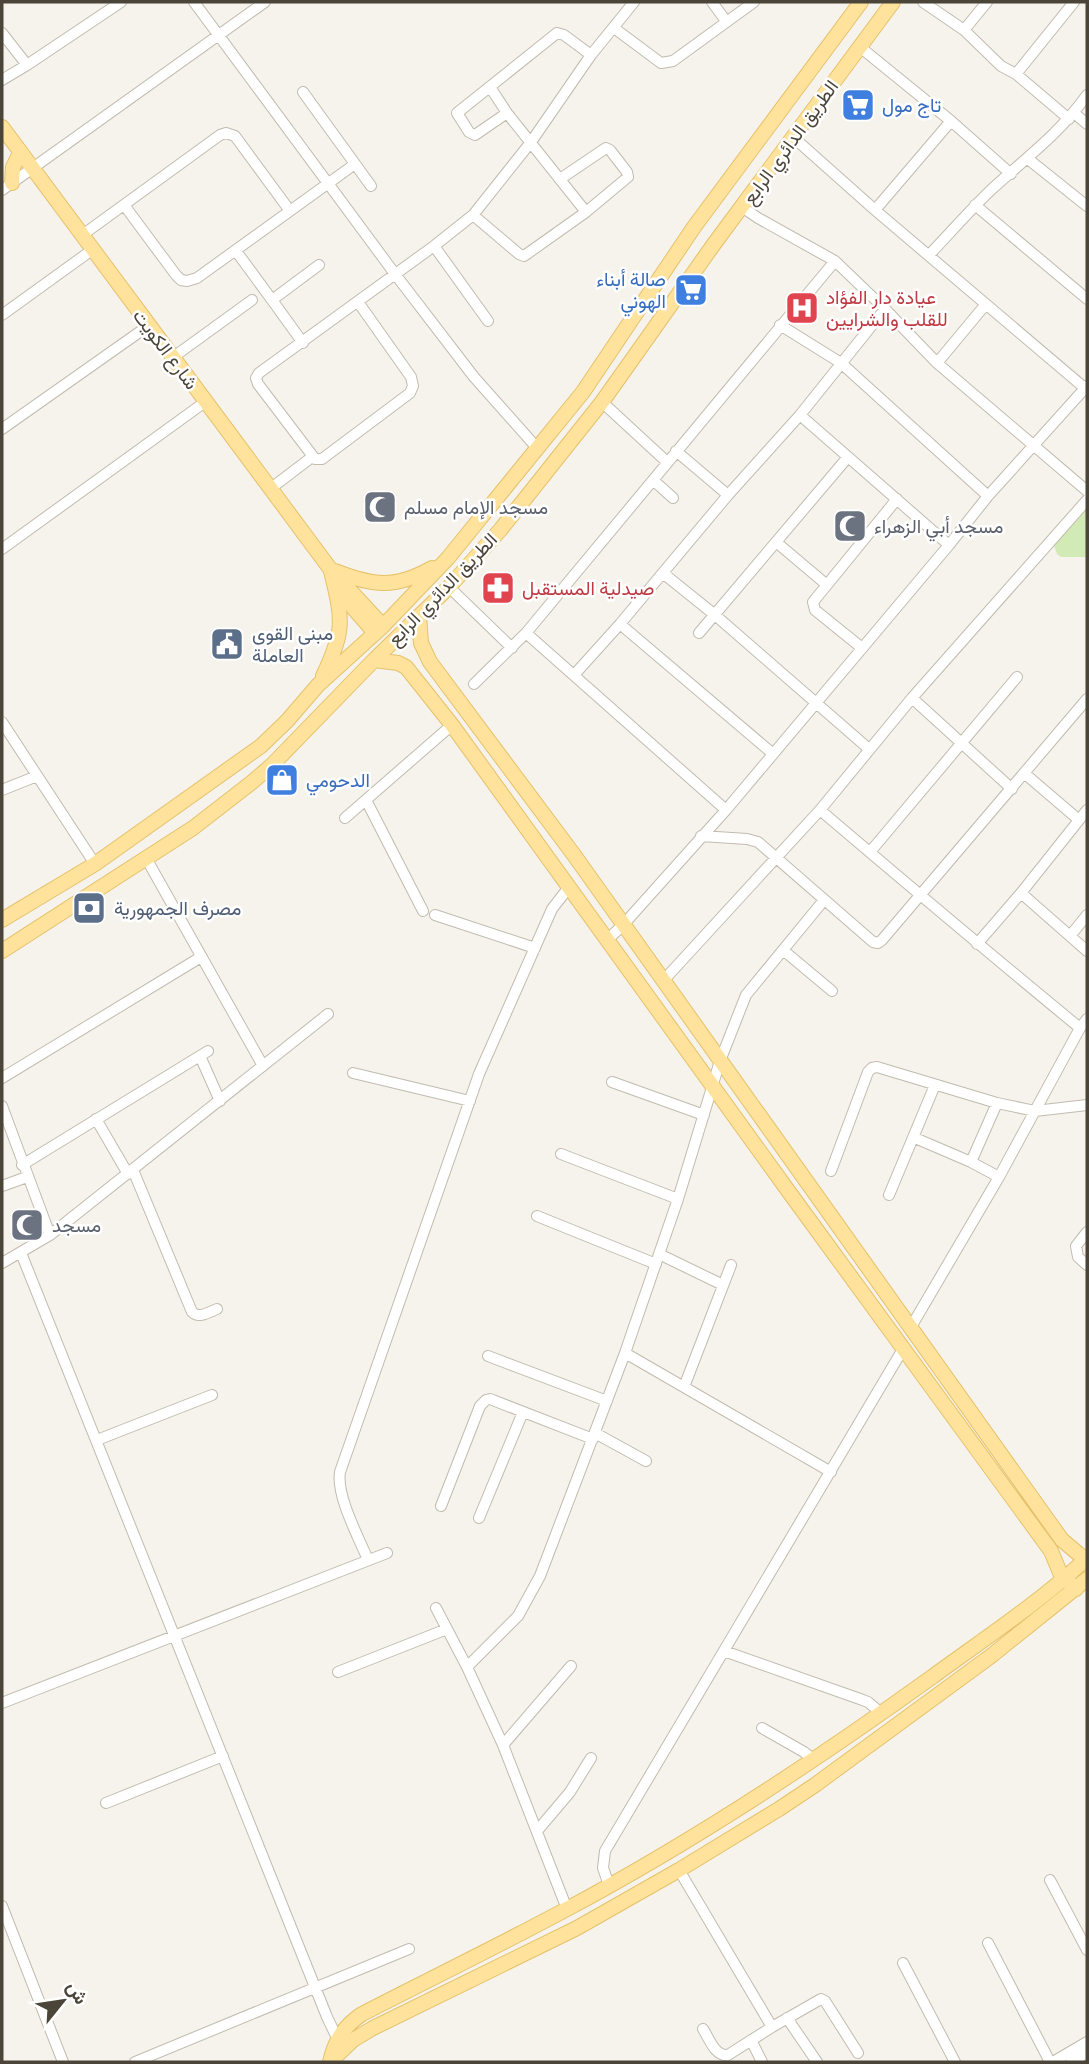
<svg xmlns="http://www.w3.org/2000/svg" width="1089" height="2064" font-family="'IBM Plex Sans',Vazirmatn,sans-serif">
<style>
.green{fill:#d2eab5}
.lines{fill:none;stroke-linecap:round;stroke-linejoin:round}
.minor-casing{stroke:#c2bbae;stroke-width:12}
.major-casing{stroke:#e6c16a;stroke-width:16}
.minor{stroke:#fff;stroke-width:10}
.major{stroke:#ffe39c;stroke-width:14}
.labels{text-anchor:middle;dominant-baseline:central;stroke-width:5;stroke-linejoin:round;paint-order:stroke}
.shop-label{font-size:19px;fill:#366cbe;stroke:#fff;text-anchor:start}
.street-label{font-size:19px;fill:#4b4439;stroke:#fff}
.health-label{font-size:19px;fill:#be3a42;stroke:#fff;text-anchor:start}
.worship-label{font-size:19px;fill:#5b616d;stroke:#fff;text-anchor:start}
.service-label{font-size:19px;fill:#4e5e75;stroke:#fff;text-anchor:start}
</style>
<rect width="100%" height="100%" fill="#f6f3ec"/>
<path class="green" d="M1087 503V557H1061L1057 554 1053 543 1063 527 1075 521 1080 516Z"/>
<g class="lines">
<defs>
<path id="minor" d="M194 2 395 274 474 377 538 449
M712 2 726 21
M923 2 964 30 1001 66 1016 74 1069 119
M614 28 661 63 673 61 754 2
M964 30 987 2
M2 33 27 65
M860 47 951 121 1011 174
M1016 74 1074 2
M2 80 27 65 121 2
M490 87 507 113 586 212
M303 92 371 186
M507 113 475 135 469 132 457 113 557 33 564 35 591 55
M1074 113 1087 124
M793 137 875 210 1087 390
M1028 159 1087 206
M2 190 265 2
M124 205 176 275 181 280 187 281 197 278 355 164
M975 205 1087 299
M742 207 758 218 835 261 885 309 937 363 1087 491
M875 210 951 121
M473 215 519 254 524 256 586 212 628 177 627 172 610 150 606 148 560 179
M81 236 220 135 226 133 235 136 290 211
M434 246 488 321
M236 251 272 300 319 265
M929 255C950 233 970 210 992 189 1026 158 1060 133 1087 95
M272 300 303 343
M358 302 411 377 413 386 410 393 322 459H315L258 384 256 378 259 373 434 246 473 215 531 142 591 55 634 2
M2 315 92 250
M780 325 841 363 988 496
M172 358 252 300
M937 363 986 304
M602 402 667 462
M800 415 949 545
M2 429 148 326
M676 451 728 495
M653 480 673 498
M270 489 312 457
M776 542 827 585
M2 549 205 402
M664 574 715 615 869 749
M449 587 512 648
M620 624 772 753
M526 633 726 810
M699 633 848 457
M862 648 815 610 813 602 897 499
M574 675 620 624 728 495 800 415 885 309
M474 684 526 633 835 261
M912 698 1012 789
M2 722 95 864
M1024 773 1079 820
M2 790 37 776
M366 800 423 911
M820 810C906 883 992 956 1080 1028
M345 818 452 725
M701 836 747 839 758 842 873 942 878 943 882 940 1087 699
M870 852 1017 677
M146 858 263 1066
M1021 893 1087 951
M435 915 535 948
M1070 936 1087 915
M607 940 623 925 726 810 949 545 988 496 1087 386
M977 944 1021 893 1087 810
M783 950 832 991
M663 981 820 810 912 698 1087 500
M200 1056 220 1101
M353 1073 470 1101
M2 1078 201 957
M612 1082 704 1115
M2 1106 50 1235
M96 1119 128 1174
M915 1138 971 1162 999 1177
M561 1154 678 1199
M971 1162 997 1103
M22 1165 208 1051
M133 1170 192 1312C199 1319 209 1312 217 1309
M831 1171 868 1072 872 1068 877 1067 997 1103 1035 1111 1087 1105
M2 1186 27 1177
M889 1195 935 1085
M537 1216 656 1264
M1087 1232 1076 1246 1078 1257 1087 1265
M21 1253 327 2017 340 2044
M659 1254 723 1285
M2 1263 50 1235 328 1014
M911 1327 999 1177 1080 1028 1087 1019
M625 1353 831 1472
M488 1356 607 1401
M684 1387 731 1265
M595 1433 646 1461
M97 1440 212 1395
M441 1506 480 1406 486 1400 490 1399 593 1439
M479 1518 523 1412
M368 1560C359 1538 336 1496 340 1472L479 1074 552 909 569 887
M436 1608 467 1667 503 1745 567 1909
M724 1651 860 1699 868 1702 881 1713
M467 1667 518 1616 540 1576 625 1353 678 1199 720 1061 746 995 824 900
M338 1672 447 1629
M2 1703 387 1553
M762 1728 804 1752 814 1760
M503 1745 571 1666
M106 1803 223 1756
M537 1831 570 1792 591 1758
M679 1870 772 2027
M1050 1880 1087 1950
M609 1885 603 1868 605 1851 903 1349
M2 1906 63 2062
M988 1943 1050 2062
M903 1963 955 2062
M787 2018 817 2062
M703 2029C709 2038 715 2057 728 2055L772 2027 821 1999 825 2001 858 2053
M751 2040 762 2062
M135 2062 409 1949
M1053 2062 1087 2042
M1071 2062 1087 2053"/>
<path id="major" d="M2 127 331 570 383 626
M12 183 13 167 20 153
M335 571C373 586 395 589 432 568
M342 590 354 609 375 633
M419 616 421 643 430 662 574 855 1062 1540 1087 1561
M374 660 398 663 406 667 452 725 789 1192 1051 1551 1061 1575 1076 1589
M323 676C345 630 343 620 331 571
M2 920 95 864 261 746 287 721 318 685 383 626 448 558 583 392 694 227 861 2
M2 951 193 828 251 783 272 765 374 660 449 587 501 529 602 402 714 244 893 2
M330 2062C335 2040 344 2026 362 2014 430 1979 498 1946 565 1910 693 1842 814 1762 932 1677 984 1639 1040 1602 1087 1558
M330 2062 353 2040 373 2028 577 1928 679 1870 779 1809 815 1785 991 1656 1087 1579"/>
</defs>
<use href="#minor" class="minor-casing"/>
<use href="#major" class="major-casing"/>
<use href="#minor" class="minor"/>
<use href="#major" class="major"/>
</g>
<defs>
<symbol id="supermarket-square" viewBox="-11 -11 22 22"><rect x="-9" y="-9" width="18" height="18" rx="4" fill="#3f7fe0" stroke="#fff"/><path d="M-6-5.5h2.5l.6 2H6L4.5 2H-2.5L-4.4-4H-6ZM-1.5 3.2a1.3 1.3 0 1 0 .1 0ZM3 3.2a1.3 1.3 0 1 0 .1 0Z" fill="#fff"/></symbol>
<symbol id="hospital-square" viewBox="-11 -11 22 22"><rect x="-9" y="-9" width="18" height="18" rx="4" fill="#e0444e" stroke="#fff"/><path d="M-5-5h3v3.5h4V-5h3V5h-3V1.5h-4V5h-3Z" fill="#fff"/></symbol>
<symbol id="mosque-square" viewBox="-11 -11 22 22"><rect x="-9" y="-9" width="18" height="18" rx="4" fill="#6b7280" stroke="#fff"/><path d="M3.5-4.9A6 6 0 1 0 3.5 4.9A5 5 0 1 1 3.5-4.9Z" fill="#fff"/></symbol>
<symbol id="pharmacy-square" viewBox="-11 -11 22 22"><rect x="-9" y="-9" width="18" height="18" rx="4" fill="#e0444e" stroke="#fff"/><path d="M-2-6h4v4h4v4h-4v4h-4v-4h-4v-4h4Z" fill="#fff"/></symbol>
<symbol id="civic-square" viewBox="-11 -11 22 22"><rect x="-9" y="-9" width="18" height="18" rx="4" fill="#5c6f8a" stroke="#fff"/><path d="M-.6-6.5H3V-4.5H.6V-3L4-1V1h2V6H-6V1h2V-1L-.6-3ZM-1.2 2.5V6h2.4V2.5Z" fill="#fff"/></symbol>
<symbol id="shop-square" viewBox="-11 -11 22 22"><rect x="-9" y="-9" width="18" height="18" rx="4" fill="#3f7fe0" stroke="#fff"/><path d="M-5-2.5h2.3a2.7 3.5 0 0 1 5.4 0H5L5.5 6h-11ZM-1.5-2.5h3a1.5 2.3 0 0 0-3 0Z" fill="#fff"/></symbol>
<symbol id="bank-square" viewBox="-11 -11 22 22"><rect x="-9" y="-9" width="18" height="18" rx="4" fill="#5c6f8a" stroke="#fff"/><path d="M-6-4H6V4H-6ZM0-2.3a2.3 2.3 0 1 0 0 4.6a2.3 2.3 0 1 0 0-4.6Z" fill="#fff"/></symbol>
</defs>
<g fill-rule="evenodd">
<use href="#supermarket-square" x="839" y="86" width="38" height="38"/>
<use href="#supermarket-square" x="672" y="271" width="38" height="38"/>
<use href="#hospital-square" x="783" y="289" width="38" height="38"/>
<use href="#mosque-square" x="361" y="488" width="38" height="38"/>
<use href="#mosque-square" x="831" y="507" width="38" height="38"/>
<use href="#pharmacy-square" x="479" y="569" width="38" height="38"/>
<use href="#civic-square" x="208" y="625" width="38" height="38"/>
<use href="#shop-square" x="263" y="761" width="38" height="38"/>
<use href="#bank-square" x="70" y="889" width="38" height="38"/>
<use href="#mosque-square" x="8" y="1206" width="38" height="38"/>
</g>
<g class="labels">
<g class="shop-label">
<text x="882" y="105">تاج مول</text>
<text x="666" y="279" text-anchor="end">صالة أبناء<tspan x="666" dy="22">الهوني</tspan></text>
<text x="306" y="780">الدحومي</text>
</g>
<g class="street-label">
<text transform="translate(790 142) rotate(-54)">الطريق الدائري الرابع</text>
<text transform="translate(166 349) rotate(53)">شارع الكويت</text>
<text transform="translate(442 589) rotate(-46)">الطريق الدائري الرابع</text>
</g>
<g class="health-label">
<text x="826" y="297">عيادة دار الفؤاد<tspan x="826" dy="22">للقلب والشرايين</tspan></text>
<text x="522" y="588">صيدلية المستقبل</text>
</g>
<g class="worship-label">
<text x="404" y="507">مسجد الإمام مسلم</text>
<text x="874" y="526">مسجد أبي الزهراء</text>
<text x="52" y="1225">مسجد</text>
</g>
<g class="service-label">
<text x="252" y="633">مبنى القوى<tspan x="252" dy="22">العاملة</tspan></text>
<text x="114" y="908">مصرف الجمهورية</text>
</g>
</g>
<rect width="1089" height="2064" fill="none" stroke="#4b4439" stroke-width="7"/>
<g transform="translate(63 2001) rotate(60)" stroke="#ffffff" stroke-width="5" paint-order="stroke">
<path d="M0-5L12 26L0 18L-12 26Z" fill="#4b4439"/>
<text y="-10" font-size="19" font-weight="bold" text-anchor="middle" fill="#4b4439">ش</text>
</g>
</svg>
